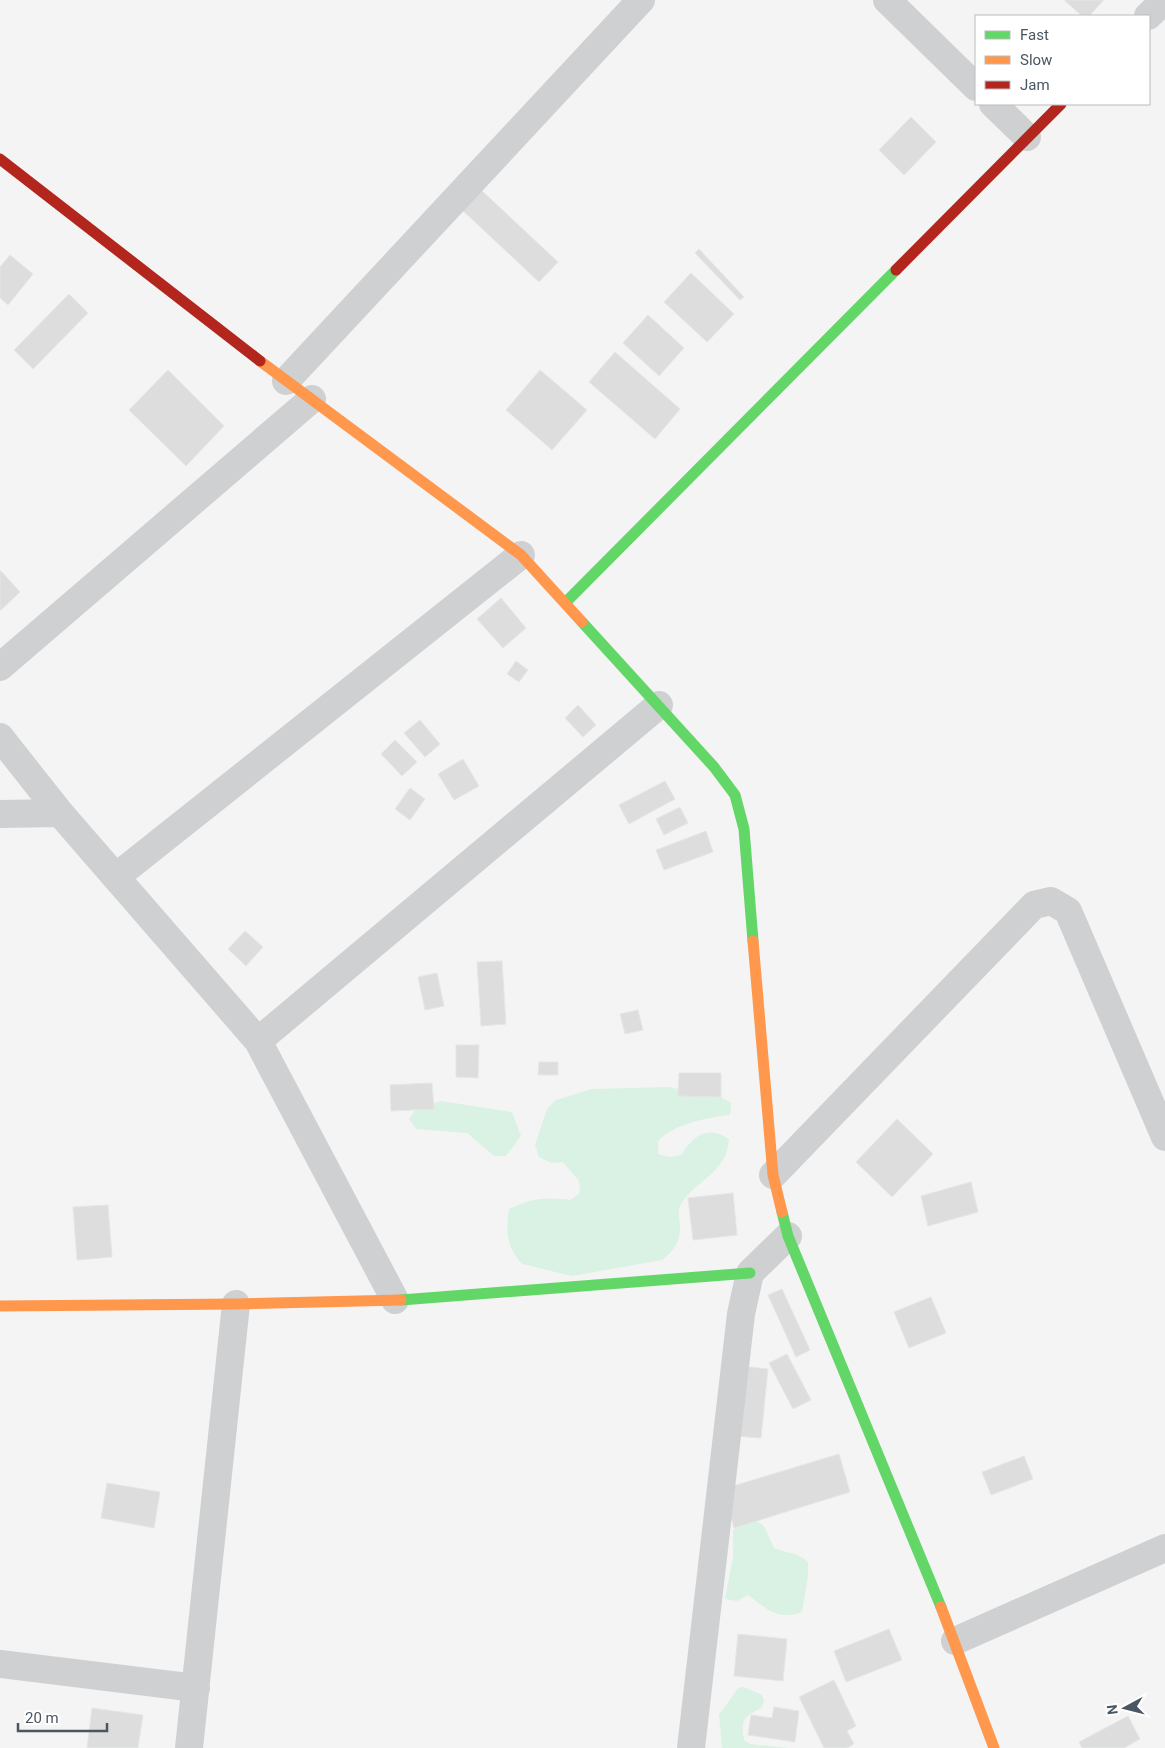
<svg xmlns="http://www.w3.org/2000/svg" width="1165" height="1748" font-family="Roboto,sans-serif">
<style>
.green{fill:#d9f2e3}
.building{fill:#ddddde;stroke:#e5e6e7}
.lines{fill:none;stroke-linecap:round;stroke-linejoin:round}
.street{stroke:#ced0d2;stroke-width:28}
.fast{stroke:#63d668;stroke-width:11}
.slow{stroke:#ff974d;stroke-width:11}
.jam{stroke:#b3261e;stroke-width:11}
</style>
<rect width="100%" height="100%" fill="#f4f4f4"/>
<path class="green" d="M668 1087 721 1097 731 1103 730 1115C706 1118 676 1123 658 1141V1154L669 1157 681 1155C694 1135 707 1125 729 1139 727 1174 694 1180 680 1206 678 1210 679 1213 679 1217 682 1237 678 1248 662 1260L572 1276 522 1264C506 1246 506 1232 509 1209 534 1198 544 1197 570 1200L580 1193 579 1181 563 1162 551 1163 539 1157 535 1145 547 1109 556 1100 592 1089Z
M441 1101 512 1112 521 1136 506 1156H494L467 1133 416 1129 409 1119 416 1109Z
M754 1519 764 1526 774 1548C789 1554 795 1551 808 1562V1576L802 1612C778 1621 767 1609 748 1595L737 1601 725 1599 733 1557V1531L742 1520Z
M744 1687 762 1695 764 1701 762 1707C745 1718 740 1717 744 1740L750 1744 789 1748H722L719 1715 738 1688Z"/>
<path class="building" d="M1064 0H1104L1089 16H1082Z
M911 117 936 142 904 175 879 150Z
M479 188 558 262 539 282 460 208Z
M699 249 744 297 740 300 695 253Z
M10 255 33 274 8 305 0 298V267Z
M691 273 734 314 707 342 664 302Z
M69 294 88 313 33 369 14 350Z
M648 315 684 348 659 376 623 343Z
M615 352 680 409 655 439 589 382Z
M168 370 224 426 186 466 129 410Z
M540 370 587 410 552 450 506 410Z
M0 570 20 592 0 611Z
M501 598 526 628 503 648 477 619Z
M516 661 528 670 519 682 507 674Z
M578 705 596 725 583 737 565 718Z
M420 720 440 744 425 757 404 733Z
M395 740 417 762 402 776 381 754Z
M463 759 479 786 454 800 438 774Z
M665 781 675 799 629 824 619 805Z
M410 788 425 799 410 820 395 809Z
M680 807 688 823 664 835 656 819Z
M706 831 713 852 664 870 656 850Z
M245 931 263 947 246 966 228 949Z
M502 961 506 1024 481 1026 477 962Z
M437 973 444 1006 425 1010 418 977Z
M638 1010 643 1030 625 1034 620 1014Z
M456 1045H479L478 1078 456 1077Z
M539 1062H558V1075H538Z
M679 1073H721V1097L678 1096Z
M432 1083 434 1109 391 1111 390 1085Z
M897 1119 933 1154 892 1197 856 1162Z
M971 1182 978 1212 928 1226 921 1196Z
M733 1193 737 1235 693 1240 688 1198Z
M108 1205 112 1257 77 1260 73 1207Z
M782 1289 810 1350 796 1357 768 1295Z
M931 1297 946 1333 909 1348 894 1312Z
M787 1354 811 1400 793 1409 769 1363Z
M741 1366 768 1369 761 1438 734 1436Z
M839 1454 850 1492 734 1528 723 1489Z
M1024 1456 1033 1479 991 1495 982 1472Z
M107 1483 160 1492 154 1528 101 1518Z
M889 1629 902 1660 846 1682 834 1651Z
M738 1634 787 1639 783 1681 734 1676Z
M834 1680 856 1726 847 1731 854 1744 847 1748H824L799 1697Z
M774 1707 799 1711 795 1742 748 1735 751 1715 772 1718Z
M92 1708 143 1715 138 1748H87Z
M1128 1716 1140 1739 1124 1748H1082L1079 1742Z"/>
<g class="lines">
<path class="street" d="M887 0 976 87
M1148 16 1165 0
M993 104 1027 137
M286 381 641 0
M0 667 312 399
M0 737 60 813 258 1041 395 1300
M0 814 60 813
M117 876 521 555
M258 1041 659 705
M773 1175 1034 905 1051 901 1068 911 1165 1137
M955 1641 1165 1548
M0 1664 196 1688
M189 1748 236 1304
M691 1748 741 1314 750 1273 788 1236"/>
<path class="fast" d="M566 602 896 270
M582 622 714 767 735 795 744 829 753 941
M782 1212 788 1236 941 1607
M401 1300 750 1273"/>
<path class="slow" d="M260 361 521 555 582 622
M753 941 773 1175 782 1212
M0 1306 236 1304 401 1300
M941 1607 994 1748"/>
<path class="jam" d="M0 159 260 361
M896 270 1061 104"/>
</g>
<rect x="975" y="15" width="175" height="90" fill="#ffffff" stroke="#b7bbc0"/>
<rect x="985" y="31" width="25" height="8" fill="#63d668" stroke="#b7bbc0"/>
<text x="1020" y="40" font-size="15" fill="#4a5661">Fast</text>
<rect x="985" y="56" width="25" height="8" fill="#ff974d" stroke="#b7bbc0"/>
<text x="1020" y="65" font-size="15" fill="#4a5661">Slow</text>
<rect x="985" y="81" width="25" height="8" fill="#b3261e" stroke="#b7bbc0"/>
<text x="1020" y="90" font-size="15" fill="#4a5661">Jam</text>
<g transform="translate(1125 1708) rotate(263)" stroke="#ffffff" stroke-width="4" paint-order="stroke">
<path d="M0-4L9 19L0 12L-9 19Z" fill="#4a5661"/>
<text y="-8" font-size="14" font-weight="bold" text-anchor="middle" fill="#4a5661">N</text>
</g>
<path d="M18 1723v8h89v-8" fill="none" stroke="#4a5661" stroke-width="2.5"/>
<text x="25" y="1723" font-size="15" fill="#4a5661" stroke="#ffffff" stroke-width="4" paint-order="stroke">20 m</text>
</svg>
